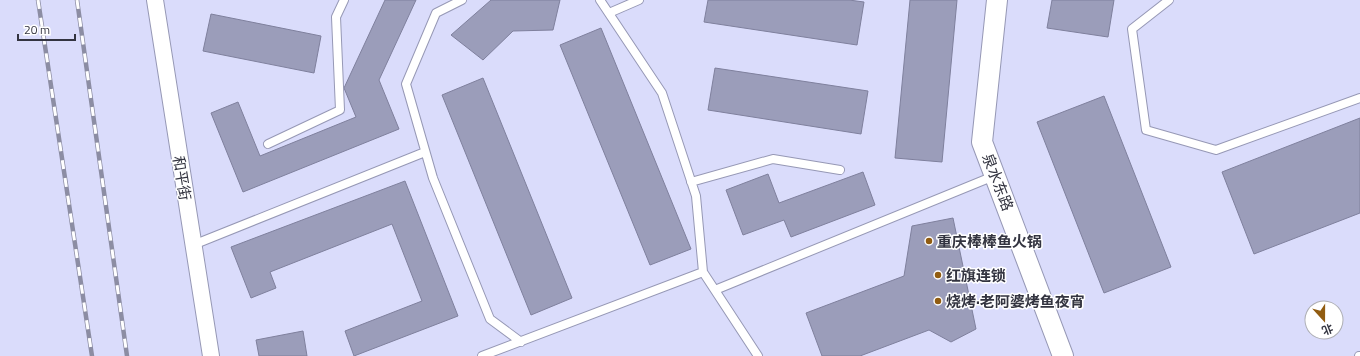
<svg xmlns="http://www.w3.org/2000/svg" width="1360" height="356" font-family="'Titillium Web','Noto Sans SC',sans-serif">
<style>
.building{fill:#9b9dba;stroke:#7f809d}
.lines{fill:none;stroke-linecap:round;stroke-linejoin:round}
.service-casing{stroke:#9698b5;stroke-width:10}
.minor-casing{stroke:#9698b5;stroke-width:18}
.tertiary-casing{stroke:#9698b5;stroke-width:22}
.service{stroke:#fff;stroke-width:8}
.minor{stroke:#fff;stroke-width:16}
.tertiary{stroke:#fff;stroke-width:20}
.rail-casing{stroke:#8c8da3;stroke-width:4.5}
.rail{stroke:#fff;stroke-width:3;stroke-dasharray:9;stroke-linecap:butt}
.poi-dot{fill:#915c11;stroke:#fff;stroke-width:1.5}
.labels{text-anchor:middle;dominant-baseline:central;stroke-width:3;stroke-linejoin:round;paint-order:stroke}
.street-label{font-size:15px;fill:#333440;stroke:#fff}
.poi-label{font-size:15px;font-weight:bold;fill:#333440;stroke:#fff;text-anchor:start}
</style>
<rect width="100%" height="100%" fill="#dadcfb"/>
<path class="building" d="M385 0H416L379 80 399 129 243 192 211 113 238 102 260 156 356 117 344 88Z
M491 0H560L553 30 513 31 483 60 451 35Z
M708 0H849L864 2 857 45 704 22Z
M910 0H957L942 162 895 158Z
M1052 0H1114L1108 37 1047 28Z
M211 14 321 36 314 73 203 51Z
M601 28 691 249 650 265 560 45Z
M715 68 868 91 861 134 708 110Z
M483 78 572 298 531 315 442 95Z
M1104 96 1171 267 1104 293 1037 122Z
M1360 118V213L1254 254 1222 172Z
M863 172 875 205 791 237 784 220 743 235 726 190 768 174 779 203Z
M405 181 458 316 354 356 345 331 422 301 392 224 270 272 276 288 251 298 231 247Z
M953 218 976 329 951 342 929 330 860 356H822L806 313 904 276 912 226Z
M303 331 307 356H259L256 340Z"/>
<g class="lines">
<defs>
<path id="service" d="M462 0 436 13 406 84 433 178 490 319 521 342
M600 0 662 93 696 196 703 272 758 356
M1169 0 1132 29 1146 130 1216 150 1360 98
M609 13 639 0
M268 144 340 110 336 17 344 0
M691 182 773 159 840 170
M193 245 425 152
M715 290 994 176
M482 356 703 272
M1359 356H1360"/>
<path id="minor" d="M155 0 211 356"/>
<path id="tertiary" d="M997 0 982 142 1063 356"/>
</defs>
<use href="#service" class="service-casing"/>
<use href="#minor" class="minor-casing"/>
<use href="#tertiary" class="tertiary-casing"/>
<use href="#service" class="service"/>
<use href="#minor" class="minor"/>
<use href="#tertiary" class="tertiary"/>
<defs>
<path id="rail" d="M38 0 92 356
M77 0 127 356"/>
</defs>
<use href="#rail" class="rail-casing"/>
<use href="#rail" class="rail"/>
</g>
<g class="poi-dot">
<circle cx="929" cy="241" r="4"/>
<circle cx="938" cy="275" r="4"/>
<circle cx="938" cy="301" r="4"/>
</g>
<g class="labels">
<g class="street-label">
<text transform="translate(182 178) rotate(81)">和平街</text>
<text transform="translate(998 182) rotate(69)">泉水东路</text>
</g>
<g class="poi-label">
<text x="937" y="241">重庆棒棒鱼火锅</text>
<text x="946" y="275">红旗连锁</text>
<text x="946" y="301">烧烤·老阿婆烤鱼夜宵</text>
</g>
</g>
<g transform="translate(1324 320) rotate(159)"><circle r="19" fill="#ffffff" stroke="#adaeb3"/>
<path d="M0-3L7 15L0 10L-7 15Z" fill="#915c11"/>
<text y="-6" font-size="11" font-weight="bold" text-anchor="middle" fill="#333440">北</text>
</g>
<path d="M18 34v6h57v-6" fill="none" stroke="#333440" stroke-width="2"/>
<text x="24" y="34" font-size="12" fill="#333440" stroke="#ffffff" stroke-width="3" paint-order="stroke">20 m</text>
</svg>
